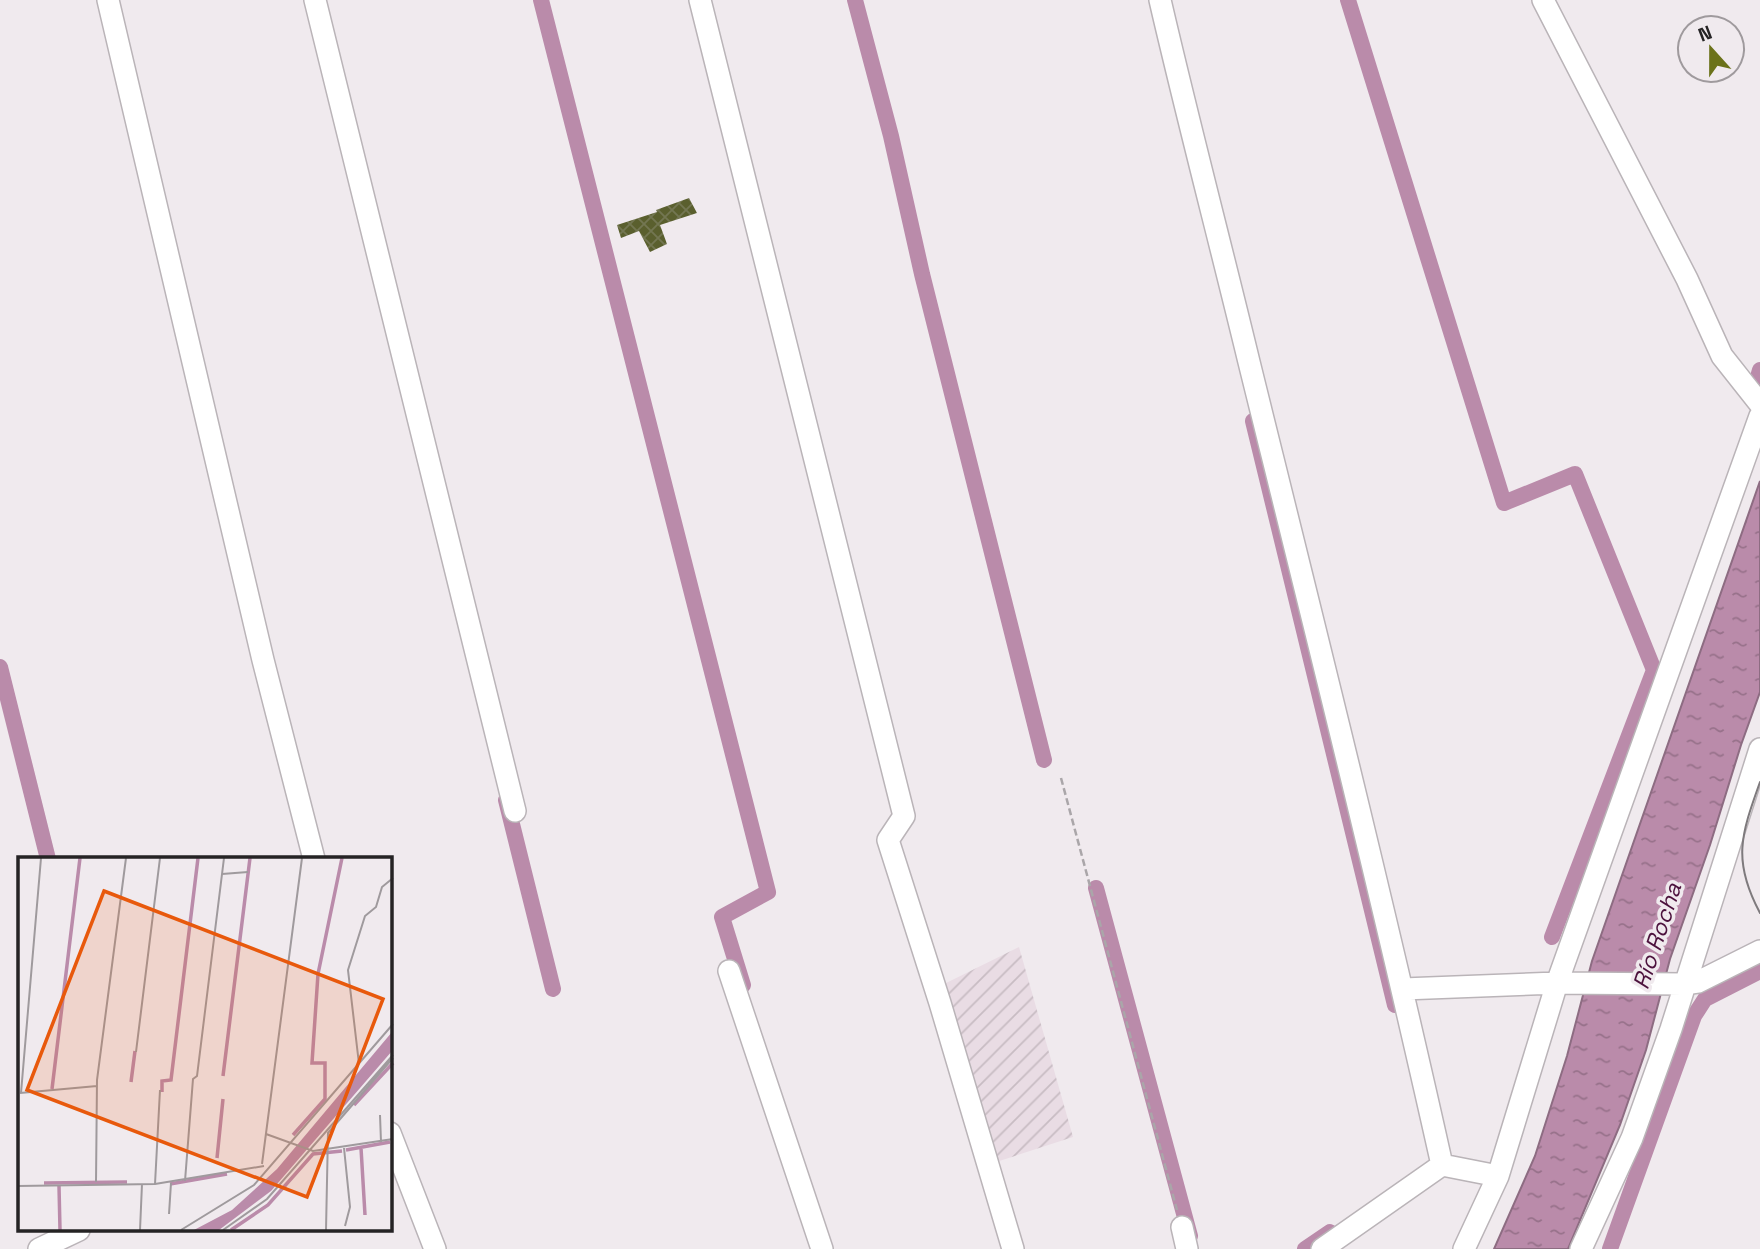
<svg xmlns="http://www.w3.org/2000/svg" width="1760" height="1249" font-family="'Space Grotesk',sans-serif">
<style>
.industrial{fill:url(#industrial-furrows)}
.water{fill:url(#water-ripples);stroke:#8d6c82;stroke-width:2}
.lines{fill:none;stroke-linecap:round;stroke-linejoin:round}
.canal{stroke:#ba8baa;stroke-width:16}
.building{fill:url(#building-cross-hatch)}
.minor-casing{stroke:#bab4b8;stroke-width:24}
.path{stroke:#aaa6a9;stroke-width:2.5;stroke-dasharray:7 3.5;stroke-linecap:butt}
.minor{stroke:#fff;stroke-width:21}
.tram{stroke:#7e7a7d;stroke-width:2}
.labels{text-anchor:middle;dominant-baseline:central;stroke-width:7;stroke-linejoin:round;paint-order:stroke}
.water-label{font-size:23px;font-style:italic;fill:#4c123d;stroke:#f0eaee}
.inset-river{fill:none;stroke:#ba8baa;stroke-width:3.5}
.inset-road{fill:none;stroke:#9f9a9d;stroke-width:2}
.view{fill:#e8590c;fill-opacity:0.15;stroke:#e8590c;stroke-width:3.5}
.inset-edge{fill:none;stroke:#252324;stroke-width:3.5}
</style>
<defs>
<pattern id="industrial-furrows" width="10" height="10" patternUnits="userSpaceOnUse" patternTransform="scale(1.75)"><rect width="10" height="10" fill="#e9dce4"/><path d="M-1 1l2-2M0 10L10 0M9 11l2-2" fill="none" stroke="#c8bcc3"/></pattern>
<pattern id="water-ripples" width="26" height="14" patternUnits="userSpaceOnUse" patternTransform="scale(1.75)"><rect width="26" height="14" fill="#ba8baa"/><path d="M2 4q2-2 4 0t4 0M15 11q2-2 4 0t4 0" fill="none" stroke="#97718a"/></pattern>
<pattern id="building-cross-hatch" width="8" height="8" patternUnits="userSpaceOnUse" patternTransform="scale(1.75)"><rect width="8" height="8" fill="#5a5f2e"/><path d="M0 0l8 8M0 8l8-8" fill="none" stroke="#737652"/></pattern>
</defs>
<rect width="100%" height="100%" fill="#f0eaee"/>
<path class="industrial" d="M1019 947 1073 1137 993 1163 940 986Z"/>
<path class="water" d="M1760 481V692L1741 745 1710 845 1670 959 1646 1050 1620 1125 1568 1249H1494L1535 1156 1567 1056 1592 961Z"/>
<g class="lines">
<path class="canal" d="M541 0 768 892 722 917 743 985
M855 0 891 136 922 274 1044 760
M1348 0 1504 503 1575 474 1654 670 1552 937
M1758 377 1760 370
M1253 421 1395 1005
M0 667 48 859
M506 800 553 989
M1096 888 1190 1236
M1305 1249 1330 1232
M1610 1249 1694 1016 1705 999 1760 971"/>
</g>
<path class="building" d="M689 198 697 213 660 225 667 244 650 252 639 231 621 238 617 225 657 212 656 210Z"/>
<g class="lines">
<defs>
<path id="minor" d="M108 0 263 660 314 859
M315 0 515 811
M700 0 904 816 888 840 940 1003 1013 1249
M1160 0C1188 121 1220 242 1249 362 1315 629 1382 896 1442 1165
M1543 0 1687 279 1722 356 1760 404
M729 971 822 1249
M1403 989 1557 983 1684 984 1698 982 1760 951
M390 1133 435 1249
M1442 1165 1498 1176
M1182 1227 1187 1249
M39 1249 79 1230
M1322 1249 1442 1165
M1464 1249 1498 1176 1557 983 1760 416
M1581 1249 1632 1138 1671 1029 1760 749"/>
</defs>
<use href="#minor" class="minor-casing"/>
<path class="path" d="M1061 778 1177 1210"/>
<use href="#minor" class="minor"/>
<path class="tram" d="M1760 782C1741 835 1732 861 1760 913"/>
</g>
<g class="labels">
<g class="water-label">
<text transform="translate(1657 936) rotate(-72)">Río Rocha</text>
</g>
</g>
<g transform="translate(18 857)">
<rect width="374" height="374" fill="#f0eaee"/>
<path d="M374 175V194L253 334 201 373H176L214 353 259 312Z" fill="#ba8baa"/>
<path class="inset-river" d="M205 219 232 1M113 225 117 194M34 232 62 1M144 235V224L153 223 180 1M336 248 375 206M275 278 307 242V206H294L300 117 324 1M343 291 347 358M328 293 372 285M199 301 205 242M26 326 109 325M152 327 209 317M41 329 42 373M213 373 250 348 295 297 324 294"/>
<path class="inset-road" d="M204 17 230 15M118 195 142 1M341 207 330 113 347 59 358 50 364 30 375 21M2 236 79 229M3 236 23 1M362 258 363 285M248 277 295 294 375 282M326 291 332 350 327 369M244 307 284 1M167 324 175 222 179 219 206 1M78 325 79 223 108 1M137 327 142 233M0 329 137 327 246 309M151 357 153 326M122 373 124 327M163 373 236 328 375 167M205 373 249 342 375 198M308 373 310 276 375 201"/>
<path class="view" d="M86 34 365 142 289 340 9 233Z"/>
<rect width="374" height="374" class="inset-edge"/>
</g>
<g transform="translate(1711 49) rotate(339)"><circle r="33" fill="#f0eaee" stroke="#9f9a9d" stroke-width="2"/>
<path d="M0-5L12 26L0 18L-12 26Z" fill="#6b721a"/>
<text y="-10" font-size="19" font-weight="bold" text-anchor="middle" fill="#252324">N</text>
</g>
</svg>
